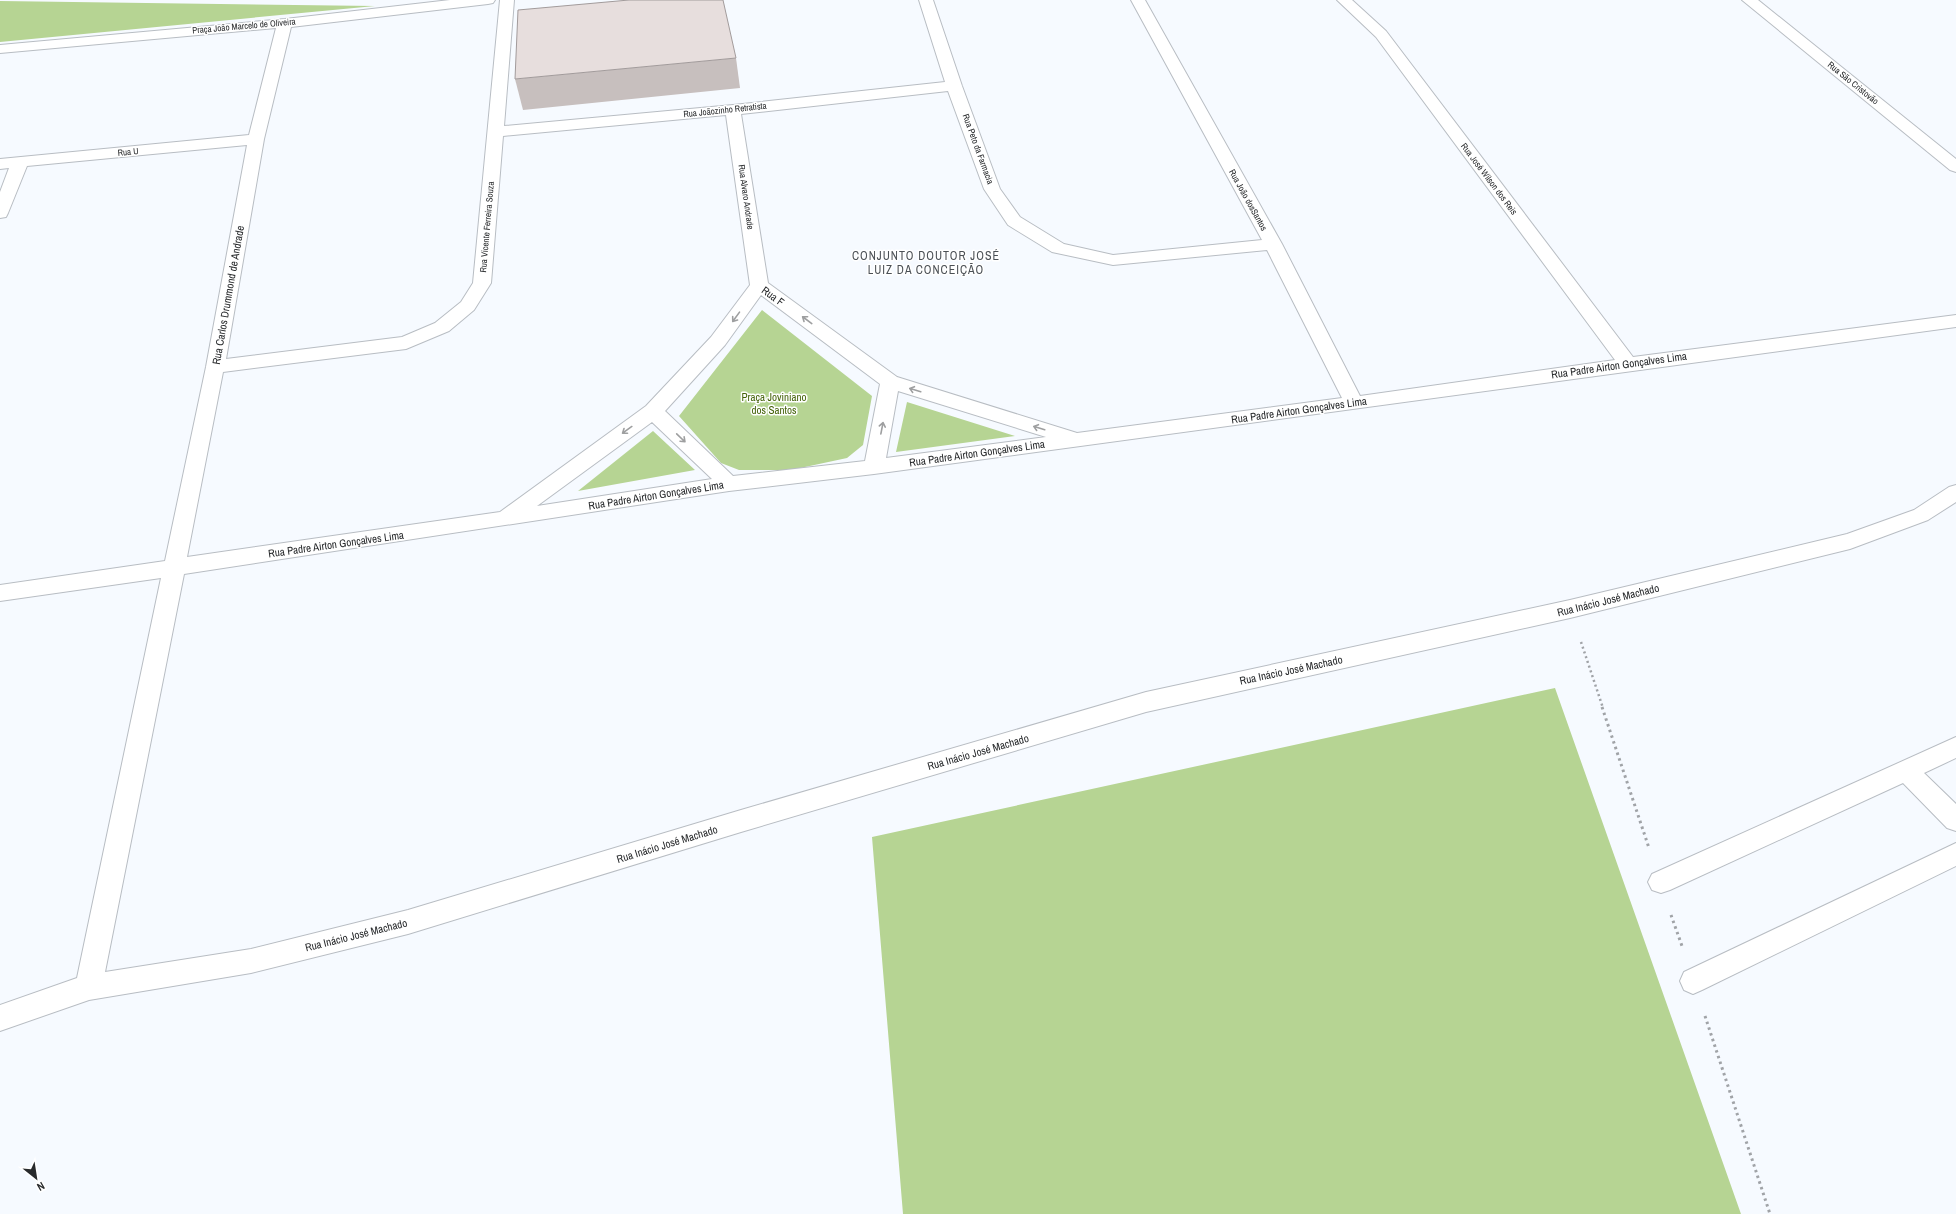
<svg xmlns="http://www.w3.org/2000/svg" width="1956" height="1214" font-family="'Archivo Narrow',sans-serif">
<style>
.green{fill:#b6d493}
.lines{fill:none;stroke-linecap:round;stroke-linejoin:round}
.minor-casing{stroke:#b8bdc3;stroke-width:2}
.path-far1{stroke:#a0a3a7;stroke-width:2.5;stroke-dasharray:2 3;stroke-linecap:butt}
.path{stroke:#a0a3a7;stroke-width:3;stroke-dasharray:2.5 3.5;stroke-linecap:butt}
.minor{fill:#fff;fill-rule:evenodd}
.wall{fill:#c7bfbe}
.building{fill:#e7dedd;stroke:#a29b9b}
.oneway{stroke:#9e9fa0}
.labels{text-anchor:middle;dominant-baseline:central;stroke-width:3;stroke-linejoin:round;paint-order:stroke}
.far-street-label{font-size:9px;fill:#282a2c;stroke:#fff}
.street-label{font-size:11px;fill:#282a2c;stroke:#fff}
.park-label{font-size:11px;fill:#446209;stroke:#fff}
.neighbourhood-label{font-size:12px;letter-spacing:1px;fill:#4b5055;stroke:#fff}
</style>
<rect width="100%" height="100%" fill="#f6faff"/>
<path class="green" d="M0 1 375 6 0 42Z
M762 310 872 396 863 445 847 458 791 470H739L721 463 679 416Z
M907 402 1015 436 896 452Z
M653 431 695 470 578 491Z
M1555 688 1741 1214H903L872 837Z"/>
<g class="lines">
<defs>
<path id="minor" d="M450 0H495L493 3 488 4 291 27 264 139 226 359 402 337 435 323 461 302 473 283 500 0H514L504 126 733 105 945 82 919 0H933L962 86 1000 189 1020 217 1064 244 1113 255 1262 240 1131 0H1145L1282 244 1360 396 1615 360 1376 37 1337 0H1352L1386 31 1633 357 1956 315V327L874 474 729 491 184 574 105 972 251 949 408 910 741 810 1146 692 1570 600 1847 534 1914 510 1949 487 1956 485V502L1928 520 1850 549 1570 618 1146 712 741 832 408 934 251 973 89 1000 0 1031V1005L77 978 161 578 0 601V585L165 561 206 367 247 145 27 166 8 213 6 217 0 218V192L9 168 0 169V159L249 135 276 28 0 53V45L285 19ZM948 91 984 189 1008 225 1052 252 1113 265 1267 250 1342 398 1077 433 897 377 768 283 741 114ZM726 115 750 285 711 337 646 406 500 512 187 557 223 372 406 349 449 331 474 310 491 283 503 136ZM761 295 880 384 865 461 733 476 665 411 725 345ZM898 391 1046 437 886 458ZM652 422 712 479 537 506Z
M1742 0H1758L1956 159V172L1950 170Z
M1956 737V758L1924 773 1956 804V831L1947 828 1903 783 1670 890 1661 893 1652 890 1648 882 1652 874Z
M1956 843V866L1702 990 1693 994 1684 990 1680 981 1684 972Z"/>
</defs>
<use href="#minor" class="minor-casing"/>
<path class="path-far1" d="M1581 642 1603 708"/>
<path class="path" d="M1602 707 1649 848
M1671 915 1682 946
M1705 1016 1770 1214"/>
<use href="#minor" class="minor"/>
</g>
<path class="wall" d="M736 58 740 88 523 110 515 79Z"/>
<path class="building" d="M629 0H723L736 58 515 79 518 10Z"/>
<defs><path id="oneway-shaft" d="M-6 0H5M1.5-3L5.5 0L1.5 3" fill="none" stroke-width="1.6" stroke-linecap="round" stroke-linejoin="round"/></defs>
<g class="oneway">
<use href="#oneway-shaft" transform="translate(736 317) rotate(126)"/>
<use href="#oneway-shaft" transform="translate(807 320) rotate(-143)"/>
<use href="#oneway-shaft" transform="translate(915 390) rotate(-163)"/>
<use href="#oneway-shaft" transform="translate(882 428) rotate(-79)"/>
<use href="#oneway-shaft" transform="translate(1039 428) rotate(-163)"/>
<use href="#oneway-shaft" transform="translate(627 430) rotate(144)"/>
<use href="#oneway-shaft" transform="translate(681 438) rotate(44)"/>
</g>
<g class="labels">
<g class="far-street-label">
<text transform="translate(244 26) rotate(-5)">Praça João Marcelo de Oliveira</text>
<text transform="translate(1853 83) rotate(39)">Rua São Cristovão</text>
<text transform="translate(725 110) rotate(-6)">Rua Joãozinho Retratista</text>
<text transform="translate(978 149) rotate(70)">Rua Peto da Farmacia</text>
<text transform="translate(128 152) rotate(-6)">Rua U</text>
<text transform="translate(1489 179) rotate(53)">Rua José Wilson dos Reis</text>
<text transform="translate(746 197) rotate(82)">Rua Alvaro Andrade</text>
<text transform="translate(1248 200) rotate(61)">Rua João dosSantos</text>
<text transform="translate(487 227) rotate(-85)">Rua Vicente Ferreira Souza</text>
</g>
<g class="street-label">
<text transform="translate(228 295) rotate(-80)">Rua Carlos Drummond de Andrade</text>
<text transform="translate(773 296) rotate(36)">Rua F</text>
<text transform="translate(1619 365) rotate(-8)">Rua Padre Airton Gonçalves Lima</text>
<text transform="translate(1299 410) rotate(-8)">Rua Padre Airton Gonçalves Lima</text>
<text transform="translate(977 453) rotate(-8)">Rua Padre Airton Gonçalves Lima</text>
<text transform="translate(656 495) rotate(-9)">Rua Padre Airton Gonçalves Lima</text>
<text transform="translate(336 544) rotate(-8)">Rua Padre Airton Gonçalves Lima</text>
<text transform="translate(1608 600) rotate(-14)">Rua Inácio José Machado</text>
<text transform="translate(1291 670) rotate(-12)">Rua Inácio José Machado</text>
<text transform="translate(978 752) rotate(-16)">Rua Inácio José Machado</text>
<text transform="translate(667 844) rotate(-17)">Rua Inácio José Machado</text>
<text transform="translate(356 935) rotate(-14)">Rua Inácio José Machado</text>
</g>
<g class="park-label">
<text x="774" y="397">Praça Joviniano<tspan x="774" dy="13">dos Santos</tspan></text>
</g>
<g class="neighbourhood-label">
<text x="926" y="256">CONJUNTO DOUTOR JOSÉ<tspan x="926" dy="14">LUIZ DA CONCEIÇÃO</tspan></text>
</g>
</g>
<g transform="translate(36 1178) rotate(150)" stroke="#ffffff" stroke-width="3" paint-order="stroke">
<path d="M0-3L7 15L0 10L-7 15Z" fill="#282a2c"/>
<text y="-6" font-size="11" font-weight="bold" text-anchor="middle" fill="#282a2c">N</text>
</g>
</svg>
